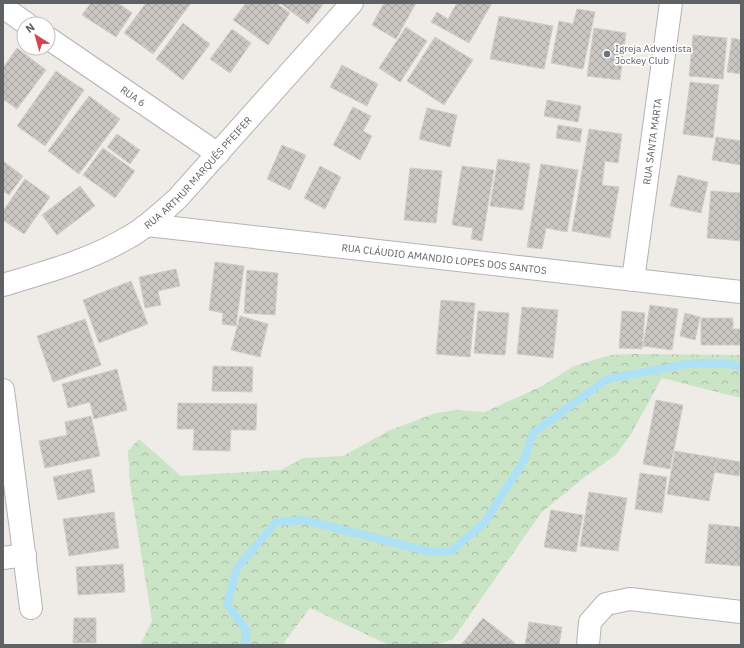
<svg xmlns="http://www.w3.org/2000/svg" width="744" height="648" font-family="'IBM Plex Sans',sans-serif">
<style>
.forest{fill:url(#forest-crowns)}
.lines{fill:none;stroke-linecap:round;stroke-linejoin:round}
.stream{stroke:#afe1f6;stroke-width:8}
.building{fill:url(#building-cross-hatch);stroke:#d3cdc6}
.minor-casing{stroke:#b2b4b7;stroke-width:24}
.tertiary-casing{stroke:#b2b4b7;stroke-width:24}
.minor{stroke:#fff;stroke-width:22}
.tertiary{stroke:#fff;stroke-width:22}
.worship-dot{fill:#6b7280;stroke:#fff;stroke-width:1.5}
.labels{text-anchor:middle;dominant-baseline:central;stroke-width:3.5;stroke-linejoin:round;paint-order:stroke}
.worship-label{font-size:10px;fill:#5b616d;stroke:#fff;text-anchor:start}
.street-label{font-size:10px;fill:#5e6265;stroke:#fff}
</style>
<defs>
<pattern id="forest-crowns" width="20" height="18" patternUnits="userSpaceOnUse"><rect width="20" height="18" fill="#cae4c6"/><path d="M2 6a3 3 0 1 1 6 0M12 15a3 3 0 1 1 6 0" fill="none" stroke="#a7bca4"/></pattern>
<pattern id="building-cross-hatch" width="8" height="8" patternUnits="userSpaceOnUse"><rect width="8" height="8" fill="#cac7c3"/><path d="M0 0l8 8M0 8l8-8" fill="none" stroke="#a7a5a2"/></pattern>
</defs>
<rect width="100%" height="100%" fill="#efece7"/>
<path class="forest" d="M632 354 741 355V398L662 378 631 434 616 455 586 476 541 513 453 639 437 645H389L310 608 285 641 284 645H140L152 621 130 484 128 451 139 439 181 476 281 470 303 458 343 456 390 430 436 413 457 410 485 412 542 386 574 366 610 355Z"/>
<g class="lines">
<path class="stream" d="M244 645 247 631 227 604 237 568 276 522 304 520 431 552 451 551 485 522 524 460 533 433 607 379 693 363 729 364 741 367"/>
</g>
<path class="building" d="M91 3H118L132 13 116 37 82 15Z
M146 3H191L153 54 124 33Z
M246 3H276L290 13 268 45 233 20Z
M280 3H324L308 24Z
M384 3H416L396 39 372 25Z
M457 3H492L469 43 431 22 437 12 448 19Z
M577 9 595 12 583 69 551 63 559 21 573 24Z
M499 16 553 26 544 69 490 59Z
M183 23 210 44 183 80 156 59Z
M406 27 427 41 400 82 379 68Z
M594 28 626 33 620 80 587 76Z
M232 29 251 43 230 73 210 59Z
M693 35 727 38 723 79 689 76Z
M435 37 473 60 444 105 407 81Z
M732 38 741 40V74L727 72Z
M17 48 46 70 17 109 3 99V68Z
M342 65 378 84 367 106 330 87Z
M56 71 84 90 45 146 17 126Z
M690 82 719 85 713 138 683 134Z
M89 96 120 119 79 174 48 151Z
M547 100 581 106 578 122 544 116Z
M353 107 371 116 363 131 372 136 360 160 333 145Z
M427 108 457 115 450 147 419 139Z
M558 125 582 129 580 142 556 138Z
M589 129 622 134 618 163 605 161 602 185 619 187 610 238 572 231Z
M117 134 140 150 130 164 107 147Z
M716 137 741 141V165L712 160Z
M282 145 306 155 290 190 267 179Z
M103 148 135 171 115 198 83 175Z
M498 159 530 164 523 210 490 206Z
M3 161 23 176 9 195 3 191Z
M541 164 578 170 567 232 546 228 542 249 527 247Z
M320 166 341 177 325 209 304 198Z
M462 166 494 170 482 241 471 239 473 228 452 225Z
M410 168 442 171 436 223 404 220Z
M678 175 708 182 701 213 670 206Z
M25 179 50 197 24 234 3 220V211Z
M80 186 95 206 57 235 42 215Z
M711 191 741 193V241L707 238Z
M215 262 244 266 236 326 222 324 223 313 209 310Z
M176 269 180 286 158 291 161 305 145 308 139 277Z
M247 270 278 273 275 315 244 313Z
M131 281 148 324 99 343 83 300Z
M441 300 475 303 470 357 436 354Z
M650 305 678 309 672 350 643 346Z
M522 307 558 310 553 358 517 354Z
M478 311 509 313 505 355 474 353Z
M622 311 645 313 642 349 619 348Z
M685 313 700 317 695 340 680 336Z
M240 316 268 324 260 357 231 350Z
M701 318H733V329H741V345H701Z
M85 319 101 365 53 382 37 336Z
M213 366 253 367 252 392 212 391Z
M117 369 127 410 94 419 90 402 68 408 62 384Z
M656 400 683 405 670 469 643 464Z
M178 403 257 404 256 430H231L230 451 193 450 194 429H177Z
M91 416 100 456 45 468 39 441 67 435 65 422Z
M675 451 717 458 709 501 667 494Z
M717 458 741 462 739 476 714 472Z
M91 469 95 492 58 500 53 477Z
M640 473 667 477 662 513 635 509Z
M589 492 627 498 618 551 580 546Z
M551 510 583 515 576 552 544 547Z
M114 512 119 548 69 556 63 519Z
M709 524 741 527V566L705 563Z
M123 564 125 592 78 595 76 567Z
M74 618H96V643H73Z
M483 618 515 643 513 645H461Z
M529 622 562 627 559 645H525Z"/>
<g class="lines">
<defs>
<g id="minor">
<path d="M3 7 27 24"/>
<path id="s1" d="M48 38 218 154"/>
<path id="s2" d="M147 225 741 292"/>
<path id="s3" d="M633 280 671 3"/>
<path d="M3 390 31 608"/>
<path d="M3 558 25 555"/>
<path d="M588 645 590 622 606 604 630 599 741 612"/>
</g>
<g id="tertiary">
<path id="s4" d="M3 285C47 272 90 260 129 237 147 227 162 212 177 199L352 3"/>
</g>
</defs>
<use href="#minor" class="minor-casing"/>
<use href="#tertiary" class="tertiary-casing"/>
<use href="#minor" class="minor"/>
<use href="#tertiary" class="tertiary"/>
</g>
<circle class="worship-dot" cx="607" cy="54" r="4"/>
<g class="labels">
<g class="worship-label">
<text x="615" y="48">Igreja Adventista<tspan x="615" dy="12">Jockey Club</tspan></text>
</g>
<g class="street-label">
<text stroke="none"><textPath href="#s1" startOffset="103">RUA 6</textPath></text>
<text stroke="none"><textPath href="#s3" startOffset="140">RUA SANTA MARTA</textPath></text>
<text stroke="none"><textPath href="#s4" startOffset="230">RUA ARTHUR MARQUÊS PFEIFER</textPath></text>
<text stroke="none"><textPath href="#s2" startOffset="299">RUA CLÁUDIO AMANDIO LOPES DOS SANTOS</textPath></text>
</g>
</g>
<rect width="744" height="648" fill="none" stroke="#5e6265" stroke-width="8"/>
<g transform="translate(36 36) rotate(323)"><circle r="19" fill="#ffffff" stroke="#bfc0c1"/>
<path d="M0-3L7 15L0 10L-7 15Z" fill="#d8444d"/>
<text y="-6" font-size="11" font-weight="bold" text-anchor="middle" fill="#5e6265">N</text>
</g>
</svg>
